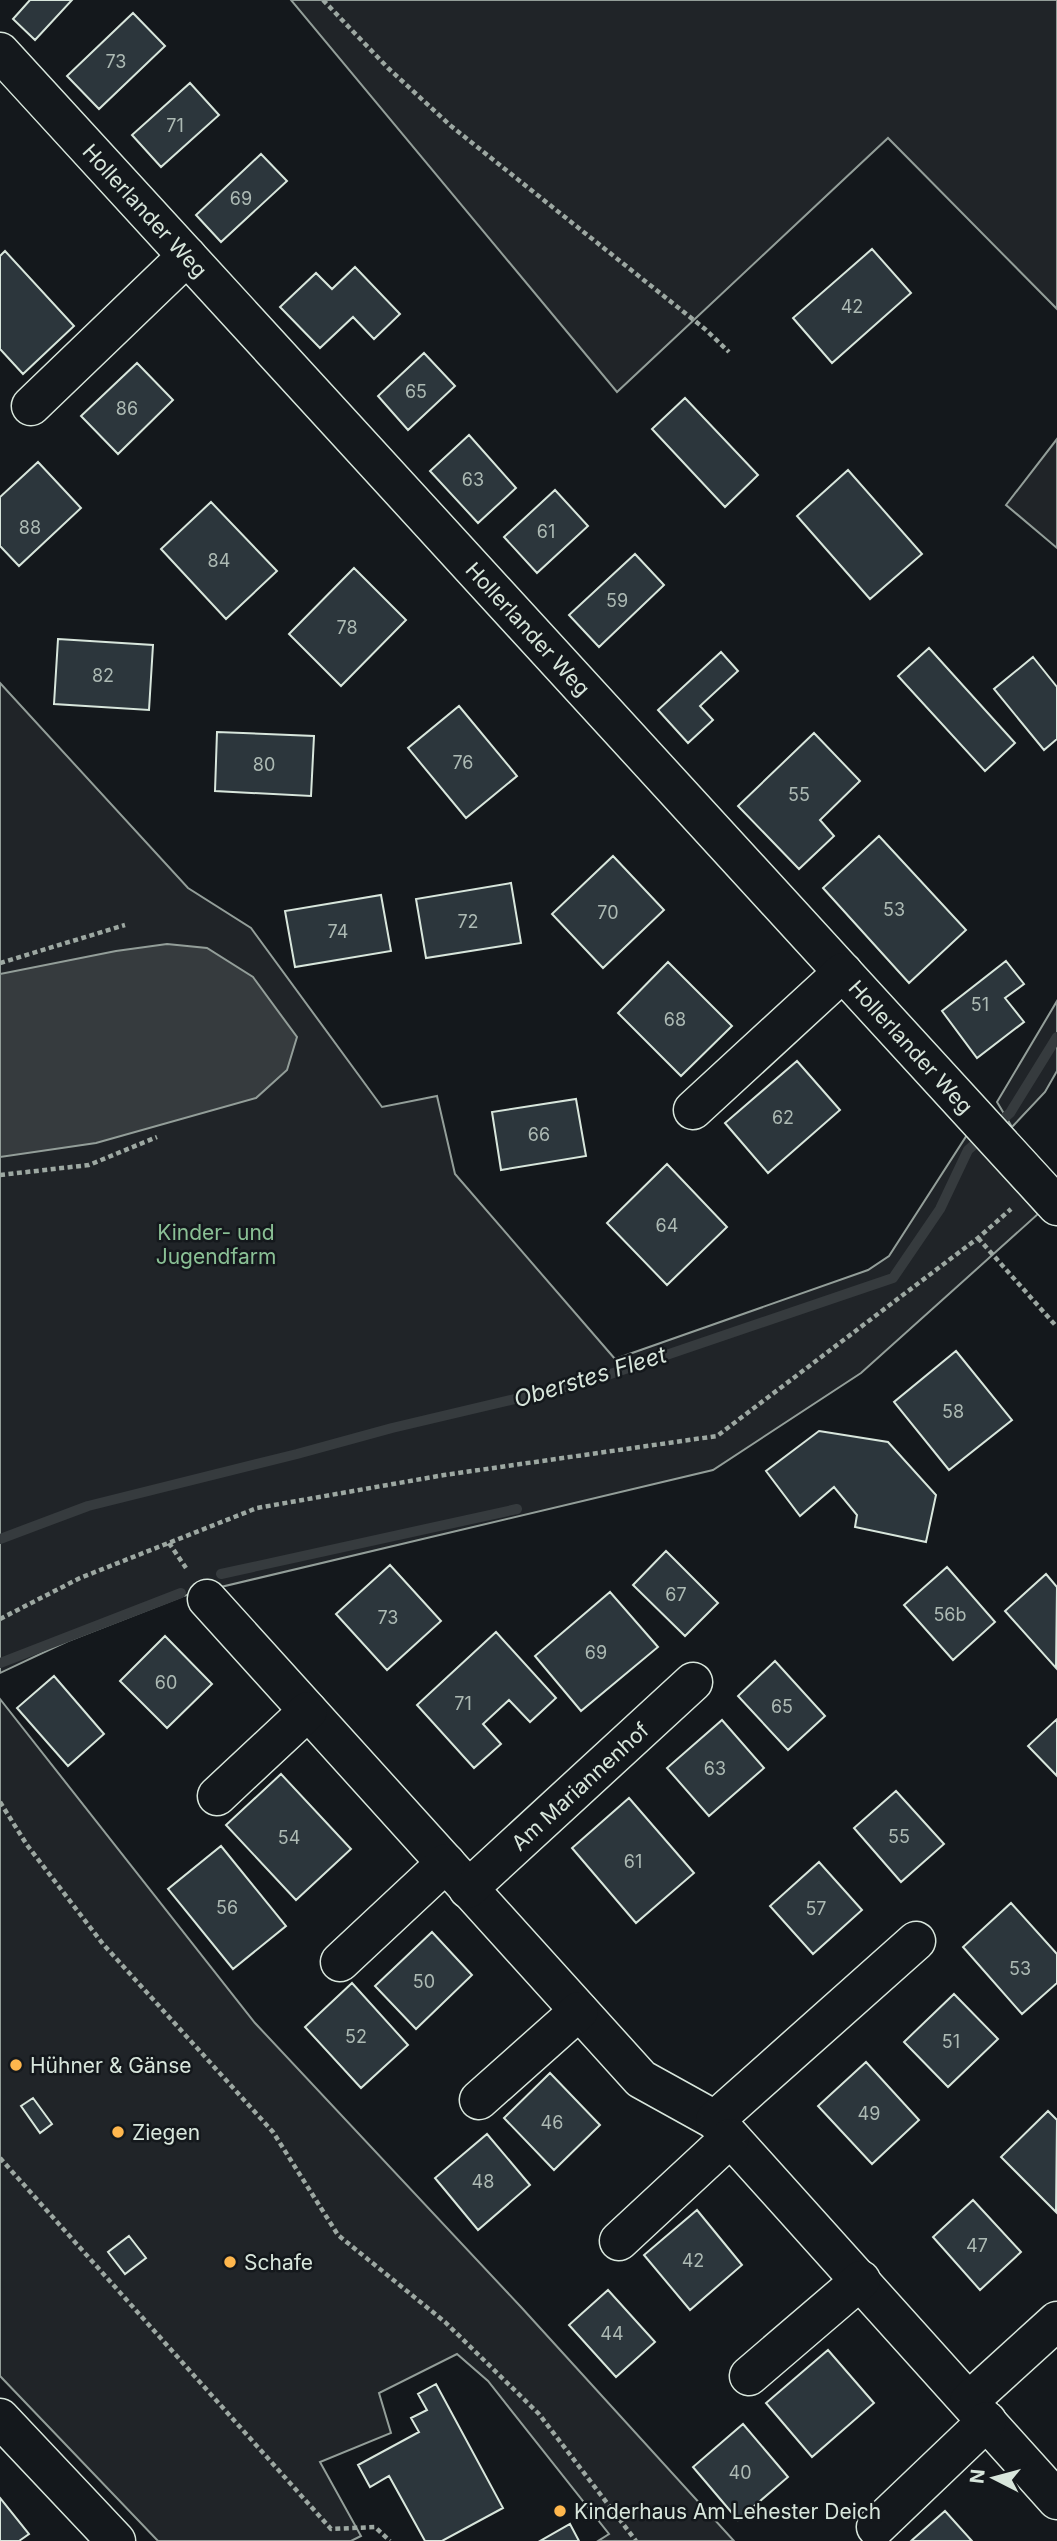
<svg xmlns="http://www.w3.org/2000/svg" width="1057" height="2541" font-family="Inter,sans-serif">
<style>
.green{fill:#202428;stroke:#939e99;stroke-width:2}
.water{fill:#363b3e;stroke:#939e99;stroke-width:2}
.lines{fill:none;stroke-linecap:round;stroke-linejoin:round}
.stream{stroke:#363b3e;stroke-width:10}
.building{fill:#2c363c;stroke:#d8e6dc;stroke-width:2}
.minor-casing{stroke:#d8e6dc;stroke-width:41}
.path{stroke:#9da8a2;stroke-width:4.5;stroke-dasharray:5 3.5;stroke-linecap:butt}
.minor{stroke:#14181c;stroke-width:38}
.poi-dot{fill:#ffb74d;stroke:#14181c;stroke-width:2.5}
.labels{text-anchor:middle;dominant-baseline:central;stroke-width:5;stroke-linejoin:round;paint-order:stroke}
.number-label{font-size:18px;fill:#adbab4}
.street-label{font-size:21px;fill:#d8e6dc;stroke:#14181c}
.park-label{font-size:21px;fill:#8ac095;stroke:#14181c}
.poi-label{font-size:21px;fill:#d8e6dc;stroke:#14181c;text-anchor:start}
.water-label{font-size:23px;font-style:italic;fill:#d8e6dc;stroke:#14181c}
</style>
<rect width="100%" height="100%" fill="#14181c"/>
<path class="green" d="M291 0H1057V309L888 138 617 392Z
M1057 439V548L1006 505Z
M0 683 188 888 251 928 382 1107 437 1096 455 1174 615 1359 868 1270 889 1256 967 1135 1038 1214 861 1373 713 1470 183 1596 68 1641 0 1673Z
M1057 1001V1071L1045 1092 1012 1127 997 1102Z
M0 1699 255 2023 521 2307 734 2541H598L609 2534 488 2381 457 2354 379 2393 391 2433 320 2462 361 2536 351 2541H158L0 2376Z"/>
<path class="water" d="M167 944 207 948 253 977 297 1037 287 1070 256 1098 96 1143 0 1157V974L116 951Z"/>
<g class="lines">
<path class="stream" d="M0 1539 88 1506 297 1454 392 1428 587 1382 893 1278 940 1209 968 1150 1010 1113 1057 1037
M221 1574 517 1509
M0 1663 181 1593"/>
</g>
<path class="building" d="M30 0H72L35 40 13 19Z
M133 13 165 46 99 109 67 76Z
M190 83 219 115 161 167 132 135Z
M261 154 287 181 221 242 196 215Z
M872 249 911 293 832 363 793 318Z
M5 251 74 326 23 374 0 349V256Z
M355 267 400 314 374 339 353 317 320 348 280 307 316 273 332 289Z
M424 353 455 386 408 430 378 396Z
M137 363 173 400 118 454 81 416Z
M685 398 758 475 725 507 652 429Z
M469 435 516 488 478 523 430 471Z
M38 462 81 508 19 566 0 546V497Z
M848 470 922 554 870 599 797 516Z
M555 490 588 526 537 573 504 537Z
M211 502 277 571 226 619 161 549Z
M635 554 664 585 599 647 569 615Z
M354 568 406 620 341 686 289 634Z
M58 639 153 645 149 710 54 704Z
M929 648 1015 743 985 771 898 676Z
M721 652 738 671 700 706 713 720 688 743 658 710Z
M1033 657 1057 687V739L1044 750 994 689Z
M459 706 517 776 466 818 408 748Z
M217 732 314 736 311 796 215 791Z
M814 733 860 781 820 820 834 836 799 869 738 806Z
M879 836 966 930 909 983 823 888Z
M613 856 664 910 603 968 552 914Z
M511 883 521 943 426 958 416 899Z
M381 895 391 951 295 967 285 911Z
M1006 961 1024 984 1005 998 1024 1022 977 1058 942 1011Z
M668 962 732 1026 681 1076 618 1013Z
M797 1061 840 1110 768 1173 725 1123Z
M576 1099 586 1156 501 1170 492 1112Z
M667 1164 727 1227 667 1285 607 1223Z
M956 1351 1012 1420 949 1470 894 1402Z
M819 1431 888 1442 936 1495 926 1542 855 1527 857 1515 834 1487 800 1516 766 1471Z
M666 1551 718 1603 685 1636 633 1585Z
M390 1565 441 1621 387 1670 336 1614Z
M947 1567 995 1622 953 1660 904 1605Z
M1046 1574 1057 1587 1056 1668 1005 1611Z
M610 1592 658 1647 581 1711 535 1656Z
M496 1632 556 1698 530 1722 509 1700 483 1724 501 1744 474 1768 417 1705Z
M165 1636 212 1684 167 1728 120 1681Z
M775 1661 825 1716 788 1750 738 1696Z
M54 1676 104 1734 68 1766 17 1708Z
M1057 1719V1776L1028 1746Z
M722 1720 764 1768 709 1816 667 1768Z
M281 1774 351 1849 296 1900 226 1825Z
M896 1791 944 1844 901 1882 854 1828Z
M629 1798 694 1873 636 1923 572 1848Z
M221 1846 286 1926 233 1969 168 1889Z
M819 1862 862 1910 813 1954 770 1906Z
M1011 1903 1057 1954V1983L1022 2014 963 1947Z
M432 1932 472 1975 416 2029 375 1986Z
M352 1983 408 2045 361 2088 305 2027Z
M954 1994 998 2039 948 2087 904 2042Z
M866 2062 919 2120 872 2164 818 2106Z
M550 2073 600 2125 554 2170 504 2118Z
M33 2098 52 2124 40 2133 21 2106Z
M1048 2111 1057 2120 1056 2212 1001 2157Z
M487 2134 530 2185 478 2230 435 2178Z
M973 2200 1021 2252 980 2290 933 2237Z
M697 2210 742 2265 690 2310 644 2255Z
M129 2236 146 2258 125 2274 108 2252Z
M608 2290 655 2342 616 2377 569 2325Z
M828 2350 874 2403 812 2457 766 2403Z
M436 2384 503 2508 442 2541H425L389 2476 370 2487 358 2465 419 2432 411 2418 427 2410 418 2394Z
M743 2424 788 2477 738 2520 693 2467Z
M0 2498 29 2534 19 2541H0Z
M945 2511 972 2541H911Z
M570 2524 579 2541H540Z"/>
<g class="lines">
<defs>
<g id="minor">
<path id="s1" d="M0 52 1057 1206"/>
<path d="M31 406 187 256"/>
<path d="M693 1110 843 972"/>
<path d="M207 1599 641 2079 715 2120 1057 2500"/>
<path d="M217 1796 308 1711"/>
<path id="s2" d="M468 1889 693 1682"/>
<path d="M340 1962 446 1863"/>
<path d="M479 2100 579 2011"/>
<path d="M715 2120 916 1941"/>
<path d="M619 2241 730 2138"/>
<path d="M749 2376 861 2280"/>
<path d="M969 2401 1057 2321"/>
<path d="M0 2418 116 2541"/>
<path d="M876 2527 987 2421"/>
</g>
</defs>
<use href="#minor" class="minor-casing"/>
<path class="path" d="M323 0 388 68 451 126 705 329 729 352
M0 963 125 925
M0 1175 89 1165 157 1137
M978 1238 1057 1327
M169 1543 186 1568
M0 1619 80 1578 257 1508 444 1475 717 1436 978 1238 1011 1209
M0 1802 27 1845 103 1944 273 2132 338 2235 445 2322 539 2414 636 2541
M0 2158 331 2529 375 2527 390 2541"/>
<use href="#minor" class="minor"/>
</g>
<g class="poi-dot">
<circle cx="16" cy="2065" r="7"/>
<circle cx="118" cy="2132" r="7"/>
<circle cx="230" cy="2262" r="7"/>
<circle cx="560" cy="2511" r="7"/>
</g>
<g class="labels">
<g class="number-label">
<text x="116" y="61">73</text>
<text x="175" y="125">71</text>
<text x="241" y="198">69</text>
<text x="852" y="306">42</text>
<text x="416" y="391">65</text>
<text x="127" y="408">86</text>
<text x="473" y="479">63</text>
<text x="30" y="527">88</text>
<text x="546" y="531">61</text>
<text x="219" y="560">84</text>
<text x="617" y="600">59</text>
<text x="347" y="627">78</text>
<text x="103" y="675">82</text>
<text x="463" y="762">76</text>
<text x="264" y="764">80</text>
<text x="799" y="794">55</text>
<text x="894" y="909">53</text>
<text x="608" y="912">70</text>
<text x="468" y="921">72</text>
<text x="338" y="931">74</text>
<text x="980" y="1004">51</text>
<text x="675" y="1019">68</text>
<text x="783" y="1117">62</text>
<text x="539" y="1134">66</text>
<text x="667" y="1225">64</text>
<text x="953" y="1411">58</text>
<text x="676" y="1594">67</text>
<text x="950" y="1614">56b</text>
<text x="388" y="1617">73</text>
<text x="596" y="1652">69</text>
<text x="166" y="1682">60</text>
<text x="463" y="1703">71</text>
<text x="782" y="1706">65</text>
<text x="715" y="1768">63</text>
<text x="899" y="1836">55</text>
<text x="289" y="1837">54</text>
<text x="633" y="1861">61</text>
<text x="227" y="1907">56</text>
<text x="816" y="1908">57</text>
<text x="1020" y="1968">53</text>
<text x="424" y="1981">50</text>
<text x="356" y="2036">52</text>
<text x="951" y="2041">51</text>
<text x="869" y="2113">49</text>
<text x="552" y="2122">46</text>
<text x="483" y="2181">48</text>
<text x="977" y="2245">47</text>
<text x="693" y="2260">42</text>
<text x="612" y="2333">44</text>
<text x="740" y="2472">40</text>
</g>
<g class="street-label">
<text stroke="none"><textPath href="#s1" startOffset="215">Hollerlander Weg</textPath></text>
<text stroke="none"><textPath href="#s1" startOffset="782">Hollerlander Weg</textPath></text>
<text stroke="none"><textPath href="#s1" startOffset="1349">Hollerlander Weg</textPath></text>
<text stroke="none"><textPath href="#s2" startOffset="152">Am Mariannenhof</textPath></text>
</g>
<g class="park-label">
<text x="216" y="1232">Kinder- und<tspan x="216" dy="24">Jugendfarm</tspan></text>
</g>
<g class="poi-label">
<text x="30" y="2065">Hühner &amp; Gänse</text>
<text x="132" y="2132">Ziegen</text>
<text x="244" y="2262">Schafe</text>
<text x="574" y="2511">Kinderhaus Am Lehester Deich</text>
</g>
<g class="water-label">
<text transform="translate(590 1377) rotate(-17)">Oberstes Fleet</text>
</g>
</g>
<g transform="translate(994 2478) rotate(276)" stroke="#14181c" stroke-width="5" paint-order="stroke">
<path d="M0-5L12 26L0 18L-12 26Z" fill="#d8e6dc"/>
<text y="-10" font-size="19" font-weight="bold" text-anchor="middle" fill="#d8e6dc">N</text>
</g>
</svg>
